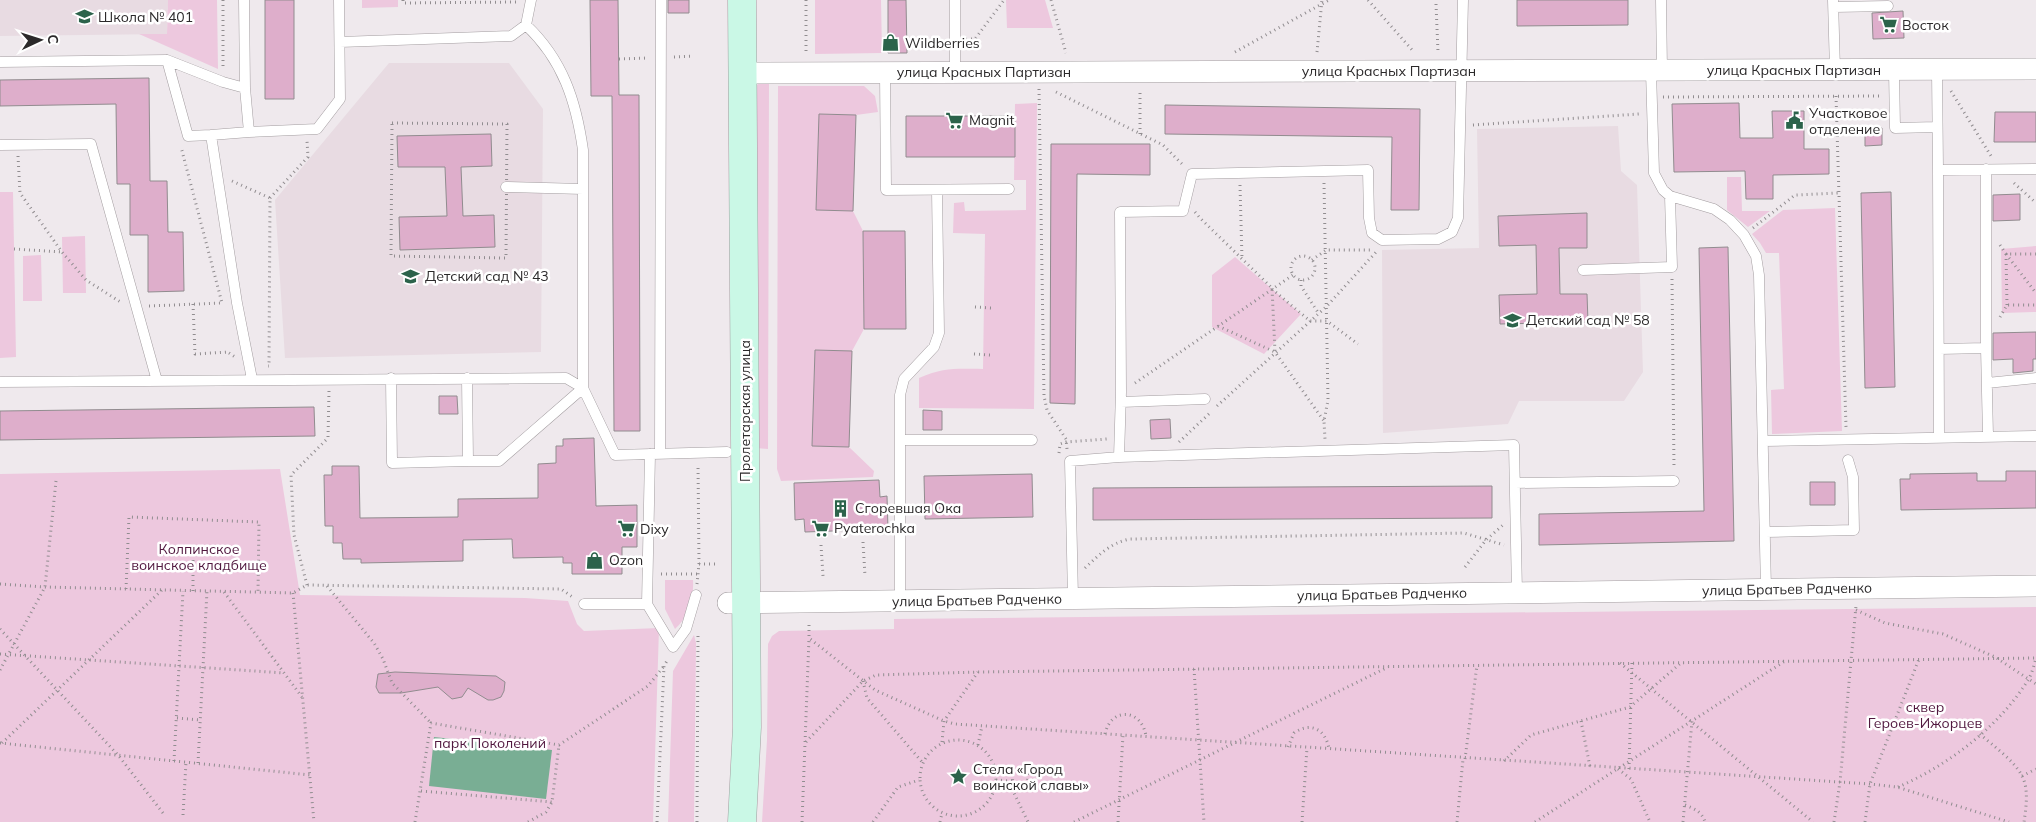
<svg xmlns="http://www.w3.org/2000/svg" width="2036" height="822" font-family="Mulish,sans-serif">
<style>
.built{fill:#e8dbe2}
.green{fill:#edc8de}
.water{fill:#79ae94}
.building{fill:#deaecb;stroke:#918c8f}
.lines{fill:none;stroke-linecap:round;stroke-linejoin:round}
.service-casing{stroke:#a39da0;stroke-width:11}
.minor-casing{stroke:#a39da0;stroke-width:22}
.secondary-casing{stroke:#a39da0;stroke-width:29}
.path{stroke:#918d90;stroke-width:3;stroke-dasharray:1 4;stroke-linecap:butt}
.service{stroke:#fff;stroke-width:10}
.minor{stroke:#fff;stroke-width:21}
.secondary{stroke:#caf8e6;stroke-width:28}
.labels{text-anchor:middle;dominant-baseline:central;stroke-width:5;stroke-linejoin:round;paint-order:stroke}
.poi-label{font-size:14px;fill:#2b292a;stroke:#fff;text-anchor:start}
.street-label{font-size:14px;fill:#2b292a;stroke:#fff}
.park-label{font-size:14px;fill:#51183f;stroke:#fff}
</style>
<rect width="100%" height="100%" fill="#efe9ed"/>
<path class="built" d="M0 0H168L167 34 0 36Z
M389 63H509L543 109 541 352 285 358 275 200Z
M1618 126 1621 171 1637 185 1643 372 1624 401H1519L1508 424 1383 433 1382 250 1479 248 1477 129Z"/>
<path class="green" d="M168 0H217L218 69 139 34H167Z
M362 0H398V7L362 8Z
M815 0H881L882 53 815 54Z
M1045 0 1053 28H1007L1006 0Z
M769 83 768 449 757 448 755 88 758 84Z
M778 86H864L875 96 878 112 856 115 820 114 817 210 853 211 863 231 864 329 852 351 815 350 812 445 849 447 874 471 873 477 781 481 777 469Z
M1037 103 1034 409 919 408V378C945 367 956 369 983 369L985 234 953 233 954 203 964 202 965 211 1026 210V180H1014L1015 104Z
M1727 177H1741L1742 211H1770L1748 227 1727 210Z
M0 192H13L16 357 0 358Z
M1835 208 1842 431 1772 434 1771 390 1784 389 1779 253H1766L1760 243 1752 234 1783 210Z
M85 236 86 293H63L62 237Z
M2036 246V312L2002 313 2001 249Z
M41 255 42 301H23V256Z
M1235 257 1301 314 1264 354 1212 327V275Z
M280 469 300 595 525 598 568 601 577 624 584 631 659 628 653 822H0V474Z
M665 580H693C694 598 689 616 675 629L665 609Z
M2036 607V822H762L767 740 768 644 772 636 779 631 894 629V619Z
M694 635 696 643 694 822H668L673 671Z"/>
<path class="water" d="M434 737 552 750 546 799 429 786Z"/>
<path class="building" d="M265 0H294V99H265Z
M590 0H618L619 95H639L640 431H614L612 96H591Z
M668 0H689V13H668Z
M888 0H906L907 53H888Z
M1517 0H1628V25L1517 26Z
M1903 11 1904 38 1873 39 1872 13Z
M149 78 150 181H167L168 232H183L184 291 148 292V235H130V184H117L116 104 0 106V80Z
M1739 103 1740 138H1773L1772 111H1804V149H1829V174L1773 175V199H1746L1745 171 1674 172 1672 104Z
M1165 105 1420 109 1419 210H1391L1392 137 1165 134Z
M1995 112H2036V142H1994Z
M819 114 856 115 853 211 816 210Z
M906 116H1015V157H906Z
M1865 128H1882V145L1865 146Z
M491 134 492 166 461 167 463 216 494 215 495 247 400 250 399 217 447 216 445 167H398L397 136Z
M1051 144H1150V175L1077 174 1075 404 1050 403Z
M1891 192 1895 387 1865 388 1861 193Z
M2020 194V220L1993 221V195Z
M1587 213V248H1559L1560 294H1587L1588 322 1500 324 1499 295 1537 294 1536 245 1499 246 1498 216Z
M863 231H905L906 329H864Z
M1728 247 1734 541 1539 545V514L1704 511 1699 248Z
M2036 332V359H2033V371L2013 373V359L1993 360V333Z
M815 350 852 351 849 447 812 446Z
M439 396H457L458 414H439Z
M314 407 315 436 0 440V411Z
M923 410 942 411V430H923Z
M1170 419 1171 438 1151 439 1150 420Z
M594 438 596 506 637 505V547H622V574H572V563H563V557L513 558 512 539 463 540V561L361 563V559H343L342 543H333V526H325L324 475H332V466H359L360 518 458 517V499L538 498V464L556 463V446H563V439Z
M2006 471H2036V508L1901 510 1900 479H1910V474L1977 473V481H2006Z
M1032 474 1033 517 925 519 924 476Z
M879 480 880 497 887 496 888 529 805 532 804 519 795 520 794 483Z
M1810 482H1835V505H1810Z
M1492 486V518L1093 520V488Z
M395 672 496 676 505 682 504 691 501 697 493 700H488L468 688 462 697 452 699 438 687 401 693H379L376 687 378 674Z"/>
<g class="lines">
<defs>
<path id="service" d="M244 0 245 88
M955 0V72
M1661 0 1662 70
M1833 0 1835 70
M1834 7 1888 6
M340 42 511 36 526 25 531 0
M167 60 188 136 211 135
M0 62 167 60 223 82 245 88 249 132 317 129 340 99 339 0
M1894 70 1895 128 1937 127
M1937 70 1938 170 2036 169
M1651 71 1654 173 1663 190 1670 196 1714 209 1730 220 1744 235 1756 256 1759 275 1766 589
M885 73 886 190 1009 189
M249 132 211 135 237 303 252 379
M0 145 91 144 157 381
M1986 169V348
M1938 170 1939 436
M506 187 583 189
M1583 270 1672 267 1670 196
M1939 349 1986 348 1988 436
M391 378 392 463 468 461
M467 378 468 461H499L583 388V150C576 101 563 60 526 25
M0 382 566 378 583 388 615 455 727 452
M1987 383 2036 378
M1121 402 1205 399
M900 440H1032
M1764 441 2036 436
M660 453 661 0
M650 454 647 604 673 647 686 629 696 595
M1119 457 1121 392 1120 212 1183 211 1192 174 1368 170 1369 218 1372 233 1382 240 1438 239 1452 232 1458 218 1463 0
M1515 483 1674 481
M1765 532 1854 530 1853 477 1848 460
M1073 598 1070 461 1119 457 1514 445 1517 592
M900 601V395L904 379 934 347 939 333 937 190
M584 604H647"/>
<path id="minor" d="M742 73 2036 69
M728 603 2036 586"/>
<path id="secondary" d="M742 0 747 727 742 822"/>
</defs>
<use href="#service" class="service-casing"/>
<use href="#minor" class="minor-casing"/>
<use href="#secondary" class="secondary-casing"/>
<path class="path" d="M223 0V69
M403 0V3L517 2
M806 0V54
M1051 0 1066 53
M1368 0 1414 52
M1436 4 1438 52
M966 39H975L1004 0
M1235 52 1329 0
M1317 52 1322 0
M674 57 694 56
M619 59 648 58
M1039 89 1044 396 1047 410 1066 439 1067 449
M1951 91 1991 156
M1056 92 1163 145 1184 166
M1836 96 1846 427
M1663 97 1882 96
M392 123 507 124 506 258 391 256Z
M1473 125 1639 114
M1140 134V89
M18 156 20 193 62 252 86 280 122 303
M232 181 270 198 269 366H268
M1324 183 1328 400 1324 421 1325 439
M2014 183 2036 203
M1240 185 1242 259
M270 198 308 157 307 141
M1195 212 1200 218 1272 288 1275 352 1324 421
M1753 228 1795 195 1839 193
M2000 245 2006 254H2036
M14 249 62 252
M2006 254 2007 305
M2006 254 2036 293
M1291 268a12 12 0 1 1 24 0a12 12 0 1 1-24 0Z
M1312 260 1326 250H1373
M1672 279 1674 468
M1301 280V286L1319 314
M1272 289 1310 321H1327L1358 344
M193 304 195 354 229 352
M149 306 222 303 181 147
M975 307 992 308
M2000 317 2007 305H2036
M1218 326 1275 352
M229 353 235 357
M974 354 990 355
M1135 383 1293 275
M1217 406 1327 306 1377 251
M1179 442 1211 412
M1059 453 1060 444 1066 442 1107 439
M863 542 865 576
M821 545 823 576
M699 564H717
M1465 567 1486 540 1503 525
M1085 568C1099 555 1110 543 1130 539L1464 533 1504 545
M661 574H698
M0 584 45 587 293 593 307 585 561 589 574 598
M697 584 699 564 698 465
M307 585 294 535 291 475 328 438 329 391
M327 586 374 643 383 659 392 683 431 723
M126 589 129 517 259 522 258 592
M193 591V559
M224 592 302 697
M293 593 314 822
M1856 610 1885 623 1943 634 1995 657 2036 684
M809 625V638L875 690 944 721 955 724 1870 784 1897 787 2009 822
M0 629 118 755 163 813
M0 654 284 673
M1620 663 1813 822
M1194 669 1204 822
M0 670 45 587 56 481
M863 681 867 698 922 762
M177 718 200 720
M1581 721 1590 767
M1105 734C1111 706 1143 709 1146 737
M1980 734C1993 746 2014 760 2022 776 2029 789 2026 808 2024 822
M920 778a38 38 0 1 1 76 0a38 38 0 1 1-76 0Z
M806 742 863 681 876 675 979 672 2036 658
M942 742 944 721 978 672
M0 743 310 775
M2 743 162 590
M978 745 982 726
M1288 747 1294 733C1311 721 1326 730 1329 749
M1465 759 1477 665
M174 761 183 591
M1504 761 1531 735 1630 707 1682 662
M198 763 207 591
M1618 769 1631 779 1650 822
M1629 769 1632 662
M1013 773 1028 774 1027 790 1012 789Z
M2022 776 2036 769
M996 780 1012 781
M1898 787C1947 766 1999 727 2028 680 2032 674 2034 665 2036 658
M1012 789 1028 822
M421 791 552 802
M1685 805C1695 809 1702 812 1705 822
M183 815 186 762
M415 822 431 723 559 745 648 686 664 666
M528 822 546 812 552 802 559 745
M657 822 664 666 668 659
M697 822 698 635
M802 822 809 638
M873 822 898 787 919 780
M940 822 942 813
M1074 822 1388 667
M1118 822 1123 735
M1302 822 1307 748
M1457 822 1463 759
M1535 822 1785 661
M1683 822 1692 721
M1834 822 1840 782 1856 606
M1865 822 1870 784 1919 659"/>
<use href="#service" class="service"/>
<use href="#minor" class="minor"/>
<use href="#secondary" class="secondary"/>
</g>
<defs>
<symbol id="school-bare" viewBox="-9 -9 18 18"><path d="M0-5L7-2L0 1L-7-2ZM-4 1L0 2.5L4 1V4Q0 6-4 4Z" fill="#2c634b" stroke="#fff" stroke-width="2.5" paint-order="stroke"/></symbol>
<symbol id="supermarket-bare" viewBox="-9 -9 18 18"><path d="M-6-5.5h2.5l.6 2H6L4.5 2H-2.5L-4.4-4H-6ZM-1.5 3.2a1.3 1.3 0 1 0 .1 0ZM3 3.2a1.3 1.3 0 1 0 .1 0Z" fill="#2c634b" stroke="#fff" stroke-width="2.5" paint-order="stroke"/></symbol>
<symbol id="shop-bare" viewBox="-9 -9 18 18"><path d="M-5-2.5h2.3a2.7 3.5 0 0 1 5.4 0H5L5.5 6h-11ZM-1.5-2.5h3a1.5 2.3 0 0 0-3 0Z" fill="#2c634b" stroke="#fff" stroke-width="2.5" paint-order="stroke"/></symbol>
<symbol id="civic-bare" viewBox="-9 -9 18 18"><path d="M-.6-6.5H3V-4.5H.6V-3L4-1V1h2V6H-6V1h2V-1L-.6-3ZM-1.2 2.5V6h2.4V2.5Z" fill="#2c634b" stroke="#fff" stroke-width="2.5" paint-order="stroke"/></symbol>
<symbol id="building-bare" viewBox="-9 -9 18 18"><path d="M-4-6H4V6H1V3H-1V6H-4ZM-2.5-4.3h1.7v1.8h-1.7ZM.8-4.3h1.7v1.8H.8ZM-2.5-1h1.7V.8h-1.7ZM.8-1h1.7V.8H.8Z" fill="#2c634b" stroke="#fff" stroke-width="2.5" paint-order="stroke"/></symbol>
<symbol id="sight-bare" viewBox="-9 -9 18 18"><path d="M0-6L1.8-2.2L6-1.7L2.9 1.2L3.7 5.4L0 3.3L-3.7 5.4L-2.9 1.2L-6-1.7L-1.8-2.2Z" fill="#2c634b" stroke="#fff" stroke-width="2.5" paint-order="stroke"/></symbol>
</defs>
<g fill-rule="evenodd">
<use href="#school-bare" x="72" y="4" width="25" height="25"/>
<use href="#supermarket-bare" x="1876" y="12" width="25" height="25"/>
<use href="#shop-bare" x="878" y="30" width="25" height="25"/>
<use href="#supermarket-bare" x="942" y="108" width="25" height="25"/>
<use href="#civic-bare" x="1782" y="108" width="25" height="25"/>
<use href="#school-bare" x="398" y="264" width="25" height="25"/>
<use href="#school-bare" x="1500" y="308" width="25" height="25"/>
<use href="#building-bare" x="828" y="496" width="25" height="25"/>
<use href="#supermarket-bare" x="808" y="516" width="25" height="25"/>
<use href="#supermarket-bare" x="614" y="516" width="25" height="25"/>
<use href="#shop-bare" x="582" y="548" width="25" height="25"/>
<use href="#sight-bare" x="946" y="764" width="25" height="25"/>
</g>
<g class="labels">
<g class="poi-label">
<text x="98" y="17">Школа № 401</text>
<text x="1902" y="25">Восток</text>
<text x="905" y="43">Wildberries</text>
<text x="1809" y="113">Участковое<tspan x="1809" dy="16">отделение</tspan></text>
<text x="969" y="120">Magnit</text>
<text x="425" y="276">Детский сад № 43</text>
<text x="1526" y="320">Детский сад № 58</text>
<text x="855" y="508">Сгоревшая Ока</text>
<text x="834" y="528">Pyaterochka</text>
<text x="640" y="529">Dixy</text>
<text x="609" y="560">Ozon</text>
<text x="973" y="769">Стела «Город<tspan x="973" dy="16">воинской славы»</tspan></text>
</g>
<g class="street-label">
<text x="1794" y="70">улица Красных Партизан</text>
<text x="1389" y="71">улица Красных Партизан</text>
<text x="984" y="72">улица Красных Партизан</text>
<text transform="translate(745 411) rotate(-90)">Пролетарская улица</text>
<text transform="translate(1787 589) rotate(-1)">улица Братьев Радченко</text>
<text transform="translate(1382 594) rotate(-1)">улица Братьев Радченко</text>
<text transform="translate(977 600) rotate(-1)">улица Братьев Радченко</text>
</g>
<g class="park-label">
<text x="199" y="549">Колпинское<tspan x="199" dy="16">воинское кладбище</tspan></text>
<text x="1925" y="707">сквер<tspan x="1925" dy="16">Героев-Ижорцев</tspan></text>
<text x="490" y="743">парк Поколений</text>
</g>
</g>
<g transform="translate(40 40) rotate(86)" stroke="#ffffff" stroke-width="4" paint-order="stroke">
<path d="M0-4L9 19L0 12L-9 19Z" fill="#2b292a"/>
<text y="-8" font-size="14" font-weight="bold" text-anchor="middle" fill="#2b292a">С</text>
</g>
</svg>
